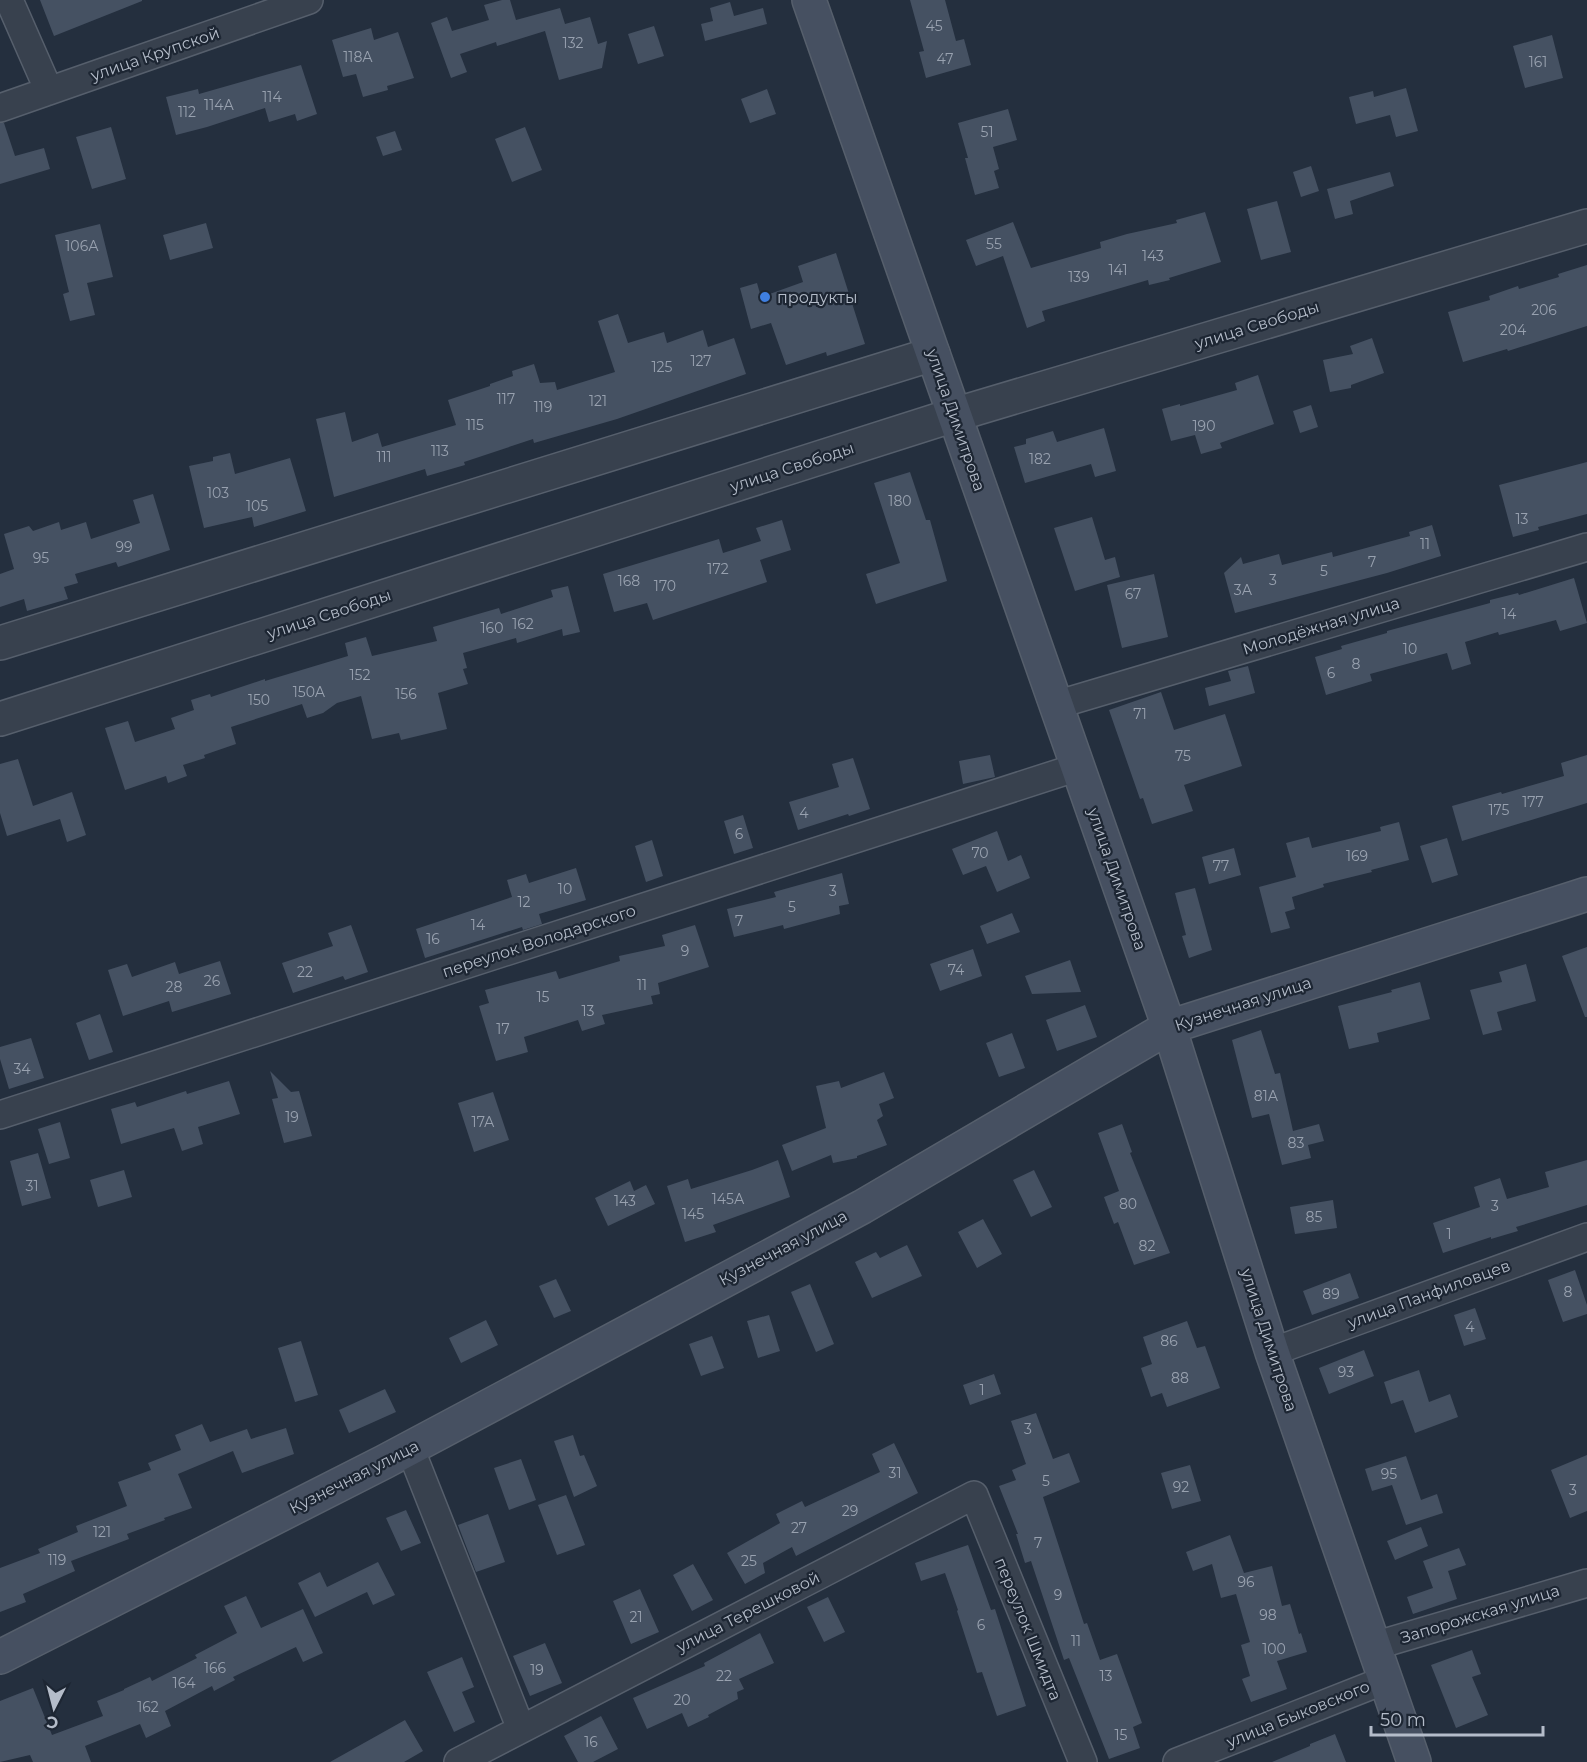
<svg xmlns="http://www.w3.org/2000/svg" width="1587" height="1762" font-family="Montserrat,sans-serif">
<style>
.building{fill:#455162}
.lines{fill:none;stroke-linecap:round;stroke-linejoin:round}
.minor-casing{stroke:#565f6c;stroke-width:30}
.tertiary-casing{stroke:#565f6c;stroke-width:36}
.secondary-casing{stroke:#565f6c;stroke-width:36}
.minor{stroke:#38414e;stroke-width:27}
.tertiary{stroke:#38414e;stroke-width:33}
.secondary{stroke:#465061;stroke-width:33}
.shop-dot{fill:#3f7fe0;stroke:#1d2633;stroke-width:2}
.labels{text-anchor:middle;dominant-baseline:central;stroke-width:4.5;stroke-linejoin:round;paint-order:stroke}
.number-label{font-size:14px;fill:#98a1af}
.street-label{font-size:16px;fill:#b4bcc9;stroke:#1d2633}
.poi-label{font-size:16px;fill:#b4bcc9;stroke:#1d2633;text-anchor:start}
</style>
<rect width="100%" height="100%" fill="#242f3e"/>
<path class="building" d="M40 0H142V1L54 36Z
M502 0H510L516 20 560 8 565 24 590 17 598 44 607 41 602 68 559 80 545 31 497 46 496 42 460 54 467 72 451 78 431 23 447 17 452 31 489 20 484 5Z
M910 0H945L956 41 964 39 971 65 926 78 919 52 924 51Z
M730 2 734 16 763 8 767 24 705 41 701 24 713 21 710 8Z
M654 26 664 56 638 64 628 34Z
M371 28 374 40 398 32 414 78 387 86 388 90 363 97 356 74 343 77 332 40Z
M1552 35 1563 78 1525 88 1513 46Z
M301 65 317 114 297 121 295 114 269 122 265 108 207 127 176 135 166 97 198 89 199 94Z
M1406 88 1418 131 1396 137 1390 115 1356 124 1349 97 1373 91 1374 97Z
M767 89 776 114 750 123 741 99Z
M1008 109 1017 140 993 147 999 169 994 171 999 188 975 195 965 158H968L958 123Z
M0 123H4L15 156 44 148 50 169 0 184Z
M111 127 126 179 92 189 76 137Z
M525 127 542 170 512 182 495 139Z
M395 131 402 150 383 156 376 137Z
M1311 166 1319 191 1301 197 1293 172Z
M1390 172 1394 186 1350 201 1353 214 1335 219 1327 189Z
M1277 201 1291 252 1261 260 1247 209Z
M1205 212 1221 262 1169 278 1170 280 1149 285 1148 280 1042 311 1045 321 1027 328 1003 256 976 266 966 240 1013 222 1031 268 1101 248 1100 242 1127 234 1177 223 1176 220Z
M206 223 213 248 170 260 163 235Z
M100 224 113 277 87 283 95 315 70 321 63 294 69 292 55 235Z
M836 253 865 344 827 356 826 352 786 365 771 323 751 329 740 288 757 283 761 297 803 282 798 266Z
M1587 265V326L1508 351 1507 349 1463 362 1448 312 1490 300 1489 296 1518 286 1519 289 1559 277 1558 274Z
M618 314 628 343 664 332 667 343 703 330 708 347 734 338 746 374 617 419 534 443 533 439 464 462 465 465 427 476 425 469 334 497 316 419 345 412 352 442 378 433 382 447 456 425 448 400 490 386V384L513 376 512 371 534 364 540 383 555 382 557 390 615 372 598 321Z
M1372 338 1384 373 1351 385V388L1330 392 1323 360 1353 354 1350 346Z
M1258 375 1274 424 1220 443 1222 448 1201 454 1195 435 1171 441 1162 409 1180 404V406L1237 390 1235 383Z
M1311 405 1318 427 1300 433 1293 411Z
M1104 428 1116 471 1095 477 1091 464 1025 483 1014 447 1026 444V439L1053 431 1057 442Z
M230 453 235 474 290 458 306 511 254 527 252 517 204 528 189 466 213 461V457Z
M1587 462V514L1538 527 1539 530 1513 537 1499 485Z
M910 472 926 520H930L947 581 876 604 866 574 900 563 874 483Z
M153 494 170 550 118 567 116 562 75 574 78 583 64 587 68 599 27 611 24 599 0 607V574L14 569 4 534 29 526 33 531 59 522 61 530 86 522 91 539 140 523 133 500Z
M1092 517 1105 560 1115 557 1120 577 1075 591 1054 528Z
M782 520 791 550 760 560 767 582 653 620 647 603 614 612 603 574 719 539 723 553 761 541 756 528Z
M1432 525 1441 556 1387 573 1235 613 1224 573 1241 557 1243 564 1279 554 1282 565 1332 552 1333 557 1410 536 1409 532Z
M1154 574 1168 637 1122 648 1107 585Z
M1574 578 1587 623 1560 631 1556 620 1499 635 1498 632 1465 642 1471 664 1452 670 1447 653 1370 674 1372 681 1326 695 1315 657 1342 649 1341 646 1387 633V631L1490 603V600L1518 593 1519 595Z
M568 586 580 632 563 636 562 629 517 643 516 638 463 653 467 668 463 669 468 684 438 693 447 729 401 740 399 733 372 739 361 696 337 703 323 713 307 718 302 704 231 727 236 744 204 755 205 758 183 765 187 776 168 783 166 776 125 790 105 728 128 721 135 742 175 729 171 718 194 710 191 700 210 694 211 697 265 679V681L348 656 345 643 366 637 372 656 437 641 433 627 499 608 501 614 553 597 551 590Z
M1248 666 1255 693 1209 706 1205 688 1231 681 1228 671Z
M1161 692 1174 730 1225 714 1242 766 1184 785 1193 811 1152 824 1143 798 1140 799 1109 710Z
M990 755 995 777 963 784 959 761Z
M1587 755V803L1462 841 1452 806 1501 792 1502 794 1564 776 1561 763Z
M853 758 870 809 849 816 848 814 798 830 789 802 839 787 832 764Z
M18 759 33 806 72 792 86 835 67 842 60 819 7 836 0 813V764Z
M743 815 753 848 734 854 724 821Z
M1399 822 1409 860 1371 870 1372 872 1323 884 1324 887 1292 897 1295 909 1285 912 1290 928 1271 933 1259 887 1296 877 1286 843 1309 837 1312 848 1381 831 1380 827Z
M997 831 1008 861 1021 855 1030 878 997 892 986 866 963 875 952 849Z
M1447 838 1458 875 1432 883 1420 846Z
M652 840 663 876 646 882 635 846Z
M1234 848 1241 875 1209 884 1202 857Z
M576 868 586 900 539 914 542 924 523 930 522 927 425 958 416 929 512 897 507 880 526 874 529 883Z
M842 873 849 904 839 906 840 914 784 929 783 925 734 937 727 909 776 897 774 892Z
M1195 888 1212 950 1189 958 1182 936 1186 935 1175 893Z
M1012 913 1020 932 987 944 980 926Z
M351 925 368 972 345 980 343 976 293 993 282 963 333 946 328 933Z
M695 925 709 967 658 983 660 994 651 996 653 1004 602 1015 605 1024 582 1031 578 1020 524 1037 528 1052 496 1061 479 1006 489 1003 485 990 556 971 559 979 620 961 619 956 665 946 662 935Z
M1587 947V1017H1585L1562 956Z
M973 949 982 976 940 991 930 964Z
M1070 960 1081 992 1032 994 1025 976Z
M220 961 231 994 172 1012 169 1001 123 1016 108 970 127 964 132 977 175 962 179 974Z
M1526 964 1536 1001 1497 1012 1502 1030 1483 1035 1470 990 1502 982 1499 972Z
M1420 982 1430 1019 1377 1033 1379 1042 1349 1049 1338 1006 1392 992 1391 990Z
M1085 1005 1097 1037 1057 1051 1046 1020Z
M100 1014 113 1052 89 1060 76 1023Z
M1261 1030 1275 1074 1280 1073 1293 1131 1319 1124 1324 1141 1308 1145 1311 1158 1282 1165 1269 1114 1252 1118 1232 1040Z
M1012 1033 1025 1068 999 1077 986 1043Z
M31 1038 44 1078 9 1089 0 1059V1047Z
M270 1071 291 1092 299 1091 312 1136 284 1143 272 1099 278 1098Z
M884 1072 894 1098 879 1104 883 1116 877 1120 887 1145 857 1156V1158L833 1163 831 1155 792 1171 782 1145 826 1128 816 1086 839 1081 841 1088Z
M229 1081 240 1114 198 1127 203 1144 182 1151 174 1128 121 1144 111 1109 135 1102 137 1107 186 1091 187 1094Z
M493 1092 509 1140 474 1152 458 1103Z
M60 1122 70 1158 49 1164 38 1129Z
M1122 1124 1132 1152 1130 1153 1170 1253 1134 1265 1118 1222 1114 1224 1104 1197 1119 1191 1098 1133Z
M38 1153 51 1198 22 1206 10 1161Z
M778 1160 790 1197 713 1225 716 1232 685 1242 667 1186 688 1179 691 1189 752 1170Z
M1587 1160V1205L1516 1227 1518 1231 1491 1239V1237L1443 1253 1433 1223 1480 1207 1474 1187 1500 1178 1507 1199 1549 1187 1545 1172Z
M124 1170 132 1197 98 1207 90 1180Z
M1034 1170 1052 1207 1031 1217 1013 1180Z
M630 1181 634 1191 646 1185 655 1204 608 1226 595 1198Z
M1333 1200 1337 1228 1295 1234 1290 1207Z
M983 1219 1002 1254 977 1268 958 1232Z
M907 1245 922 1276 872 1298 855 1262 876 1252 880 1258Z
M1575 1270 1587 1305V1314L1563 1322 1548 1280Z
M1350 1273 1359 1298 1312 1315 1303 1291Z
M556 1279 571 1311 554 1318 539 1286Z
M810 1284 834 1344 816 1352 791 1292Z
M1475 1308 1486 1339 1464 1346 1454 1315Z
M769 1315 780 1351 758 1358 747 1321Z
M486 1320 498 1345 461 1363 449 1338Z
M1187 1321 1197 1348 1205 1346 1220 1388 1167 1407 1162 1393 1151 1397 1141 1368 1152 1364 1143 1337Z
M712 1336 724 1368 701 1376 689 1344Z
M301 1341 318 1395 295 1402 278 1348Z
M1364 1350 1374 1376 1329 1394 1319 1368Z
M1419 1370 1429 1402 1450 1394 1458 1417 1415 1433 1403 1400 1391 1404 1384 1382Z
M994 1374 1001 1394 970 1405 963 1385Z
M385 1389 396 1412 349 1433 339 1410Z
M1036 1413 1053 1459 1069 1453 1080 1482 1043 1497 1084 1624 1087 1623 1100 1660 1117 1654 1142 1723 1133 1727 1140 1748 1109 1759 1069 1658 1064 1660 1031 1561 1025 1563 1016 1534H1018L999 1486 1016 1480 1012 1470 1026 1464 1011 1421Z
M202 1424 210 1442 247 1429 251 1439 286 1428 294 1454 242 1473 233 1451 178 1474 192 1508 164 1518 165 1520 127 1534 129 1539 71 1561 75 1571 23 1594 26 1602 0 1612V1568L40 1553 38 1549 78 1532 76 1526 127 1506 118 1482 151 1470 148 1463 181 1450 175 1435Z
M573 1435 580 1456 584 1455 597 1486 574 1497 554 1441Z
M894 1443 918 1493 796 1556 792 1547 763 1563 765 1573 745 1584 727 1553 780 1523 776 1514 802 1501 805 1507 880 1472 872 1454Z
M1587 1455V1511L1570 1518 1551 1470Z
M1406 1456 1421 1500 1437 1494 1443 1513 1406 1525 1392 1485 1372 1491 1365 1469Z
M521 1459 536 1500 509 1510 494 1468Z
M1190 1465 1201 1501 1172 1509 1161 1473Z
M566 1495 585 1545 557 1555 538 1505Z
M406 1510 421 1543 401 1551 386 1518Z
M488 1514 505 1562 476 1572 458 1525Z
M1421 1527 1428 1546 1395 1560 1387 1541Z
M1230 1535 1244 1573 1272 1566 1282 1606 1290 1604 1299 1634 1301 1633 1307 1652 1277 1661 1287 1689 1251 1702 1242 1679 1250 1676 1241 1645 1250 1642 1236 1594 1221 1598 1212 1564 1193 1571 1186 1552Z
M968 1545 991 1610 995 1609 1026 1706 997 1716 982 1672 977 1673 957 1611 958 1610 945 1573 921 1581 915 1563Z
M1459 1548 1466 1565 1448 1571 1457 1599 1413 1614 1407 1597 1433 1588 1423 1561Z
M378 1562 395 1595 373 1605 367 1592 315 1617 298 1583 320 1572 327 1587Z
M693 1564 713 1600 692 1611 673 1575Z
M640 1589 659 1632 631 1644 613 1601Z
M246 1596 261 1628 303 1609 323 1653 303 1662 296 1647 233 1677 235 1680 214 1691 212 1686 165 1711 171 1726 146 1738 140 1724 85 1746 91 1762H33L30 1755 0 1762V1701L33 1688 52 1735 103 1716 97 1701 124 1690V1689L150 1677 152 1681 197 1658 195 1655 237 1633 224 1606Z
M828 1597 845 1632 824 1642 807 1607Z
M760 1633 774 1663 739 1679 744 1689 737 1692 738 1699 708 1715 709 1717 688 1727 682 1713 647 1729 633 1698 705 1666 704 1663Z
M545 1643 562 1683 530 1696 513 1656Z
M1472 1650 1481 1674 1472 1677 1488 1715 1456 1728 1431 1665Z
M462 1657 474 1687 462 1692 475 1722 454 1732 427 1672Z
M601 1716 618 1749 593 1762H578L564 1736Z
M405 1720 423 1751 404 1762H330Z
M1335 1734 1346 1762H1272L1310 1746V1744Z"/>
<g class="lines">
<defs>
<path id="minor" d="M9 0 49 91
M0 108 309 0
M1056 705 1587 547
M0 1115 1078 767
M1272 1352 1587 1237
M410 1448 521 1729
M1374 1646 1587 1583
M458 1762 974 1495 1083 1762
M1177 1762 1385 1680"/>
<path id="tertiary" d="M0 643 933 354
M0 719 954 415 1587 226"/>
<path id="secondary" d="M809 0 1169 1027 1272 1352 1414 1762
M0 1657 384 1462 862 1207 1169 1027 1587 894"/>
</defs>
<use href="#minor" class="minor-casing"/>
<use href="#tertiary" class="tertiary-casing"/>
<use href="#secondary" class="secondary-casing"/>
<use href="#minor" class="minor"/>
<use href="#tertiary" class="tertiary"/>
<use href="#secondary" class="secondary"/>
</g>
<circle class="shop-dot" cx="765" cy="297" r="6"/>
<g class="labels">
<g class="number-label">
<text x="934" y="26">45</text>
<text x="573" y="43">132</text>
<text x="358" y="57">118А</text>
<text x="945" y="59">47</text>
<text x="1538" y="62">161</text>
<text x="272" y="97">114</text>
<text x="219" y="105">114А</text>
<text x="187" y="112">112</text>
<text x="987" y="132">51</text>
<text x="994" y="244">55</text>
<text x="82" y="246">106А</text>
<text x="1153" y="256">143</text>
<text x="1118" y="270">141</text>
<text x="1079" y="277">139</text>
<text x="1544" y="310">206</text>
<text x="1513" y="330">204</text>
<text x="701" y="361">127</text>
<text x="662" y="367">125</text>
<text x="506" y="399">117</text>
<text x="598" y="401">121</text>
<text x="543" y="407">119</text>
<text x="475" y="425">115</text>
<text x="1204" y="426">190</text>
<text x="440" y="451">113</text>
<text x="384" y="457">111</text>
<text x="1040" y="459">182</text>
<text x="218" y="493">103</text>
<text x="900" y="501">180</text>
<text x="257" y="506">105</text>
<text x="1522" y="519">13</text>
<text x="1425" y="544">11</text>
<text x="124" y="547">99</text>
<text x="41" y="558">95</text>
<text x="1372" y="562">7</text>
<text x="718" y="569">172</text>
<text x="1324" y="571">5</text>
<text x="1273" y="580">3</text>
<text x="629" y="581">168</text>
<text x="665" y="586">170</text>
<text x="1243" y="590">3А</text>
<text x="1133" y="594">67</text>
<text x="1509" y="614">14</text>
<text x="523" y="624">162</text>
<text x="492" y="628">160</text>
<text x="1410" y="649">10</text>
<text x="1356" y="664">8</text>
<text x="1331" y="673">6</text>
<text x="360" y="675">152</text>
<text x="309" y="692">150А</text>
<text x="406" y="694">156</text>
<text x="259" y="700">150</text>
<text x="1140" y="714">71</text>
<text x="1183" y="756">75</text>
<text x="1533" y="802">177</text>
<text x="1499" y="810">175</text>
<text x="804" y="813">4</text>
<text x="739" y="834">6</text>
<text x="980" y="853">70</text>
<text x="1357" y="856">169</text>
<text x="1221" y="866">77</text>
<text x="565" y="889">10</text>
<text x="833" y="891">3</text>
<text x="524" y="902">12</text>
<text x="792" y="907">5</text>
<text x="739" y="921">7</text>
<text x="478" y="925">14</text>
<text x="433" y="939">16</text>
<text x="685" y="951">9</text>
<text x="956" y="970">74</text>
<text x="305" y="972">22</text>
<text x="212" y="981">26</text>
<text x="642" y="985">11</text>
<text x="174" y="987">28</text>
<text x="543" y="997">15</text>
<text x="588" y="1011">13</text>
<text x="503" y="1029">17</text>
<text x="22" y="1069">34</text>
<text x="1266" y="1096">81А</text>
<text x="292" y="1117">19</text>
<text x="483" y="1122">17А</text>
<text x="1296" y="1143">83</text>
<text x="32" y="1186">31</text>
<text x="728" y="1199">145А</text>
<text x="625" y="1201">143</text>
<text x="1128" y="1204">80</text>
<text x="1495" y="1206">3</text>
<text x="693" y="1214">145</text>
<text x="1314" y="1217">85</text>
<text x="1449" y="1234">1</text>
<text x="1147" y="1246">82</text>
<text x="1568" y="1292">8</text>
<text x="1331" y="1294">89</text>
<text x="1470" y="1327">4</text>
<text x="1169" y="1341">86</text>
<text x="1346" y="1372">93</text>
<text x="1180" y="1378">88</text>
<text x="982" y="1390">1</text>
<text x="1028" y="1429">3</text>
<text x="895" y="1473">31</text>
<text x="1389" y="1474">95</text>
<text x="1046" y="1481">5</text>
<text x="1181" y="1487">92</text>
<text x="1573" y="1490">3</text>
<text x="850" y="1511">29</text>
<text x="799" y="1528">27</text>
<text x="102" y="1532">121</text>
<text x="1038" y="1543">7</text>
<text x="57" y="1560">119</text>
<text x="749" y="1561">25</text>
<text x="1246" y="1582">96</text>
<text x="1058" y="1595">9</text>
<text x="1268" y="1615">98</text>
<text x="636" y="1617">21</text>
<text x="981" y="1625">6</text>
<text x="1076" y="1641">11</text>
<text x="1274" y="1649">100</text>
<text x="215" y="1668">166</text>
<text x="537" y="1670">19</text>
<text x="724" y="1676">22</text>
<text x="1106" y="1676">13</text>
<text x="184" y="1683">164</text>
<text x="682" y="1700">20</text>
<text x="148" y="1707">162</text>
<text x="1121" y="1735">15</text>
<text x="591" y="1742">16</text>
</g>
<g class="street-label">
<text transform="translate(155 54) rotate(-19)">улица Крупской</text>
<text transform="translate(1257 325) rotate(-17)">улица Свободы</text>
<text transform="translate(956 420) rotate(71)">улица Димитрова</text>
<text transform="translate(792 467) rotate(-18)">улица Свободы</text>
<text transform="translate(329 614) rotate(-18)">улица Свободы</text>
<text transform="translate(1321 626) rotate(-17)">Молодёжная улица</text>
<text transform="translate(1117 879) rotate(71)">улица Димитрова</text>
<text transform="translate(539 941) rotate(-18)">переулок Володарского</text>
<text transform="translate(1243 1004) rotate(-18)">Кузнечная улица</text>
<text transform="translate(783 1248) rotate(-28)">Кузнечная улица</text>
<text transform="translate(1429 1294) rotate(-20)">улица Панфиловцев</text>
<text transform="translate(1269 1340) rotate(72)">улица Димитрова</text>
<text transform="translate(354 1477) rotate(-27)">Кузнечная улица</text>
<text transform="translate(748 1612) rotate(-27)">улица Терешковой</text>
<text transform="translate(1480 1614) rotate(-17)">Запорожская улица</text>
<text transform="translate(1028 1629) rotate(68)">переулок Шмидта</text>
<text transform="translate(1298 1714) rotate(-22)">улица Быковского</text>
</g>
<g class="poi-label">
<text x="777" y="297">продукты</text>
</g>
</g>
<g transform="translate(54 1708) rotate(186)" stroke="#1d2633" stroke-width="4.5" paint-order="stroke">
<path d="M0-4.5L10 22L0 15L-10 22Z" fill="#b4bcc9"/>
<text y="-9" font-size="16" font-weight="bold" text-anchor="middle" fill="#b4bcc9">С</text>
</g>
<path d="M1371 1726v9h172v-9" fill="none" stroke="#b4bcc9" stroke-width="3"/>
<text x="1380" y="1726" font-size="18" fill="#b4bcc9" stroke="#1d2633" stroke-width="4.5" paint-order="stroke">50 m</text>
</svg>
